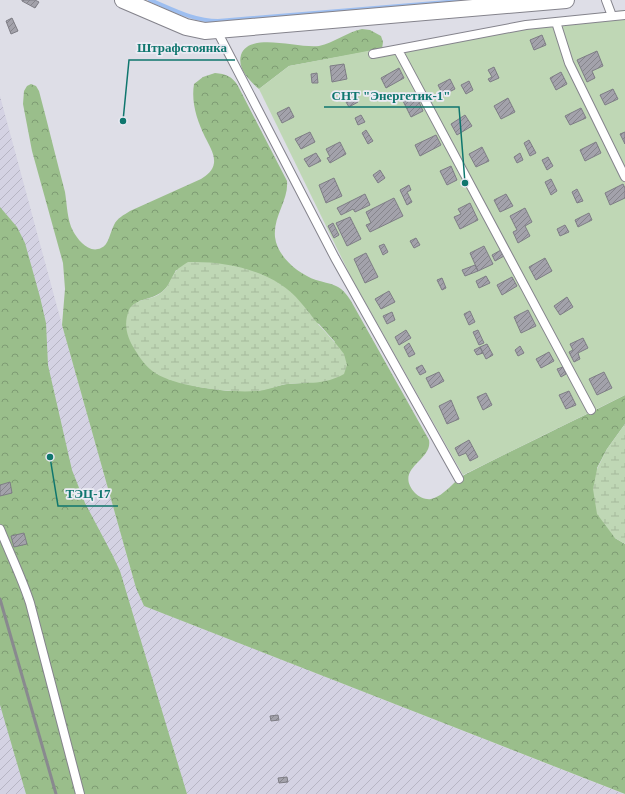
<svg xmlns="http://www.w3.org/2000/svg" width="625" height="794" font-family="'Times New Roman',serif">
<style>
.industrial{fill:url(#industrial-furrows)}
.forest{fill:url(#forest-crowns);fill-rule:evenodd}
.wetland{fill:url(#wetland-marsh)}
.garden{fill:#bfd7b5}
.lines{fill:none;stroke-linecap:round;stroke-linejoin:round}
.stream{stroke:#9dbef0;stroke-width:4}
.building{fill:url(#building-hatch);stroke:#7e7d85}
.lane-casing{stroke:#84838c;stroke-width:10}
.street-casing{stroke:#84838c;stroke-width:18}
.lane{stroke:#fff;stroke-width:8}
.street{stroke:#fff;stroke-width:16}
.rail{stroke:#89898f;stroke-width:3}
.leader{fill:none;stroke:#0f766e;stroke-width:1.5}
.callout-dot{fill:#0f766e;stroke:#ebebf4;stroke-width:1.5}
.callout-label{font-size:13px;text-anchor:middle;font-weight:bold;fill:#0f766e;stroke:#ebebf4;stroke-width:3.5;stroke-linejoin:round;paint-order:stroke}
</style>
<defs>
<pattern id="industrial-furrows" width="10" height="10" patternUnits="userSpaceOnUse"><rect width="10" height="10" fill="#d4d2e3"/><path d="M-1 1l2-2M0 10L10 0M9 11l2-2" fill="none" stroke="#b7b5c4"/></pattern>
<pattern id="forest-crowns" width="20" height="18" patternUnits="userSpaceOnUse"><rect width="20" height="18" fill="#9abe8b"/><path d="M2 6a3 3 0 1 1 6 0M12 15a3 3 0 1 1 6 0" fill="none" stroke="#7e9b73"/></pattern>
<pattern id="wetland-marsh" width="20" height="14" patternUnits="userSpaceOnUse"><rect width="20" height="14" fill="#bfd7b5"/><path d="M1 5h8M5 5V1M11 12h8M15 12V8" fill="none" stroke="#a5b99c"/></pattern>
<pattern id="building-hatch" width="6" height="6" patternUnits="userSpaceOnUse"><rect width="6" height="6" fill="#a3a2ab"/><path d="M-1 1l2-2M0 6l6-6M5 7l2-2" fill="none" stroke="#86858c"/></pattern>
</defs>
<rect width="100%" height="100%" fill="#dedee7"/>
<path class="industrial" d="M0 96 62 325 136 588 144 606 624 794H0Z"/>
<path class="forest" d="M362 29 370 30 381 36 383 42 382 49 289 66 259 89C250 81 237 69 241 55 249 31 299 49 319 46 334 43 347 32 362 29Z
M215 73C226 74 232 76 238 86L287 181C289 200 273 216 275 237 277 256 298 274 316 280 322 282 330 283 336 286 343 289 347 295 351 301L429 440C433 461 393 468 415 493 419 497 426 500 431 499 445 496 454 480 466 474 518 447 572 422 625 395V424L607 449 597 468 615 538 625 544V794L144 606 136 588 62 325 65 289 63 263 32 151 23 104 24 91 27 86 31 84 36 86 39 91C48 125 56 158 65 192 67 204 67 220 73 231 78 240 89 254 101 248 109 245 110 232 114 225 117 218 124 215 130 211L201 179C207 175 213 171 214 163 215 154 209 145 205 137 197 120 191 103 194 84L203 77ZM176 270 319 324 335 342 302 383 286 384 257 391H228L199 387 168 379 139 301C162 295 166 292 176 270Z
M0 207 17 227 25 243 40 297 46 323 48 365 72 470 85 503 112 554 120 571 187 794H26L0 705Z"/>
<path class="wetland" d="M188 262C218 261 254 267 280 284 296 294 306 309 318 324 327 334 336 343 344 354L347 365 344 374C324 385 310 382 288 384 277 385 267 391 256 391 230 393 177 387 155 373 146 367 140 358 135 350 127 337 123 325 129 310 134 299 149 300 158 295 170 287 168 282 176 271 179 267 184 265 188 262Z
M625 424V544L615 538 597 514 593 489 597 469 607 449Z"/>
<path class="garden" d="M625 10V395L463 475 351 277 259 89 289 66 519 22Z"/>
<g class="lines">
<path class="stream" d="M150 0C172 9 193 21 218 21L471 0"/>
</g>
<path class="building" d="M22 0H35L39 2 35 8 22 1Z
M12 18 18 31 11 34 6 21Z
M542 35 546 45 534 50 530 40Z
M597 51 603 66 592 71 595 78 587 82 577 60Z
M344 64 347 79 332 82 330 66Z
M494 67 499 78 490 82 488 79 492 77 488 70Z
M399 68 404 78 386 88 381 78Z
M561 72 567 84 556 90 550 78Z
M317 73 318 83H312L311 74Z
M450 79 455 89 443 95 438 85Z
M469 81 473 90 466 94 461 85Z
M613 89 618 99 605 105 600 95Z
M416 95 423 111 411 117 403 101Z
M355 97 358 102 349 107 346 102Z
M508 98 515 112 501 119 494 106Z
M289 107 294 117 282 123 277 113Z
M581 108 586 118 570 125 565 116Z
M361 115 365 122 358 125 355 118Z
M465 115 472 126 457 135 451 124Z
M366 130 373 141 368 144 362 133Z
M310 132 315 142 301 149 295 139Z
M625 132V144L620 134Z
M436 135 441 145 420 156 415 145Z
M529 140 536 153 530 156 524 143Z
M340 142 346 154 330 163 327 158 330 157 326 149Z
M596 142 601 153 585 161 580 150Z
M482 147 489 161 476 167 469 154Z
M316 153 321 161 309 167 304 159Z
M520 153 523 160 517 163 514 157Z
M548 157 553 166 547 170 542 160Z
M451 166 457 180 447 185 440 171Z
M380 170 385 178 378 183 373 175Z
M334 178 342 196 326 203 319 185Z
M551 179 557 191 551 195 545 182Z
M623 184 625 188V198L610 205 605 193Z
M409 185 411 190 407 192 412 202 407 205 400 190Z
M577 189 583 201 577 203 572 192Z
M365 194 370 205 355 212 353 209 341 215 337 208Z
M506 194 513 206 500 212 494 200Z
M394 198 403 216 370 232 366 225 371 223 366 212Z
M470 203 478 220 460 229 454 217 461 214 458 209Z
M525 208 532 222 525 226 530 236 518 243 513 232 517 230 510 216Z
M589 213 592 220 578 227 575 220Z
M350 217 361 239 347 246 336 223Z
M333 223 339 235 334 238 328 226Z
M565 225 569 232 560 236 557 229Z
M416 238 420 245 414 248 410 241Z
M384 244 388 252 383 255 379 246Z
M484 246 493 264 478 271 470 253Z
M501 250 504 256 495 261 492 255Z
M366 253 378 277 365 283 354 259Z
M545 258 552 271 536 280 529 267Z
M475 265 478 271 465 276 462 270Z
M486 276 490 283 479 288 476 281Z
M512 277 517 286 502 295 497 285Z
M442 278 446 288 442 290 437 280Z
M389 291 395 302 381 309 375 299Z
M567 297 573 307 560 315 554 306Z
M528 310 536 326 521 333 514 317Z
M470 311 475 322 469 325 464 314Z
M392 312 395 320 387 324 383 316Z
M406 330 411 338 399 345 395 337Z
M478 330 484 343 479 345 473 332Z
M583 338 588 348 578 353 580 359 574 362 569 352 573 350 570 344Z
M409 343 415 354 409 357 404 347Z
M487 344 493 355 486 359 480 347Z
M520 346 524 353 518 356 515 350Z
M480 347 483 353 477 355 474 350Z
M549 352 554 361 541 368 536 359Z
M422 365 426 372 420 375 416 368Z
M563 367 566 374 561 377 557 369Z
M439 372 444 381 431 388 426 378Z
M604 372 612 388 597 395 589 379Z
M569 391 576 405 566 409 559 395Z
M486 393 492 405 483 410 477 397Z
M451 400 459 419 447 424 439 406Z
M469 440 478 457 470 461 466 453 459 456 455 448Z
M10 482 12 493 0 496V485Z
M24 533 27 544 14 547 11 536Z
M278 715 279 720 271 721 270 716Z
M287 777 288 782 279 783 278 778Z"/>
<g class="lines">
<defs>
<path id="lane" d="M606 0 612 16
M556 22 569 63 625 177
M217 31 335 258 459 479
M398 50 591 410
M373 54 526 25 625 15
M0 529C10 554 22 578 30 603L80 794"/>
<path id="street" d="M123 0 186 27 205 31 566 0"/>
</defs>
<use href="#lane" class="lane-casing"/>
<use href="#street" class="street-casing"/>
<use href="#lane" class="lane"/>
<use href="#street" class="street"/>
<path class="rail" d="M0 599 56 794"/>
</g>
<path class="leader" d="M123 121L129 60H235M465 183L459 107H324M50 457L58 506H118"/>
<g class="callout-dot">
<circle cx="123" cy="121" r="4"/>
<circle cx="465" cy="183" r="4"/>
<circle cx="50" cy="457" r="4"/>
</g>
<g class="callout-label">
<text x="182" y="52">Штрафстоянка</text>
<text x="391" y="100">СНТ "Энергетик-1"</text>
<text x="88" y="498">ТЭЦ-17</text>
</g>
</svg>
